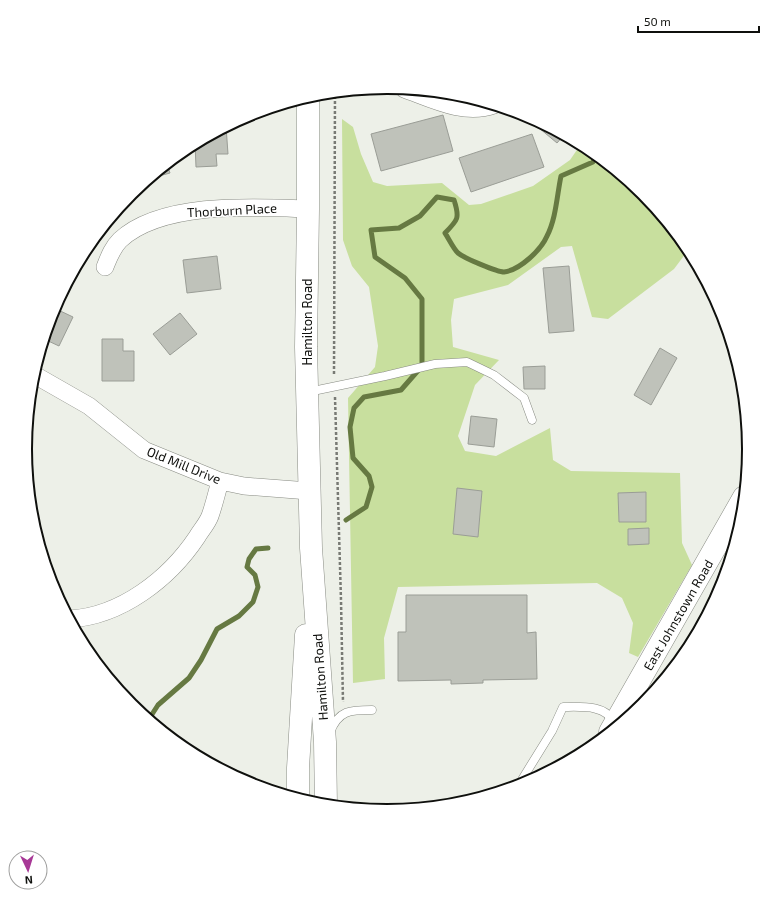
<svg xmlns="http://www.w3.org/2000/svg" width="774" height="898" font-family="'Exo 2',sans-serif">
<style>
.green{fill:#c8df9e}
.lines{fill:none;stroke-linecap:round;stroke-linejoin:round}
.stream{stroke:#667942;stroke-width:5}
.building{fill:#bfc2ba;stroke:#9a9d96}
.service-casing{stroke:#888b83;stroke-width:9}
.minor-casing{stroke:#888b83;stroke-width:18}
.primary-casing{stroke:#888b83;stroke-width:23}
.trunk-casing{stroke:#888b83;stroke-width:23}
.path{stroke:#787a74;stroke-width:2.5;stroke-dasharray:3 2;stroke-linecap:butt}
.service{stroke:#fff;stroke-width:8}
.minor{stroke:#fff;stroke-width:17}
.primary{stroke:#fff;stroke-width:22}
.trunk{stroke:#fff;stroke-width:22}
.labels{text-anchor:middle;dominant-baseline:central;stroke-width:3;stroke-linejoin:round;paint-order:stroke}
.street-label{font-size:13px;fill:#0f100d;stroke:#fff}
.rim{fill:none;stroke:#0f100d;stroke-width:2}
</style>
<rect width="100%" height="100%" fill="#edf0e8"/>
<path class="green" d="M342 119 353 127 361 154 373 182 387 186 442 183 469 205 481 204 533 186 570 160 581 144 588 148 643 193 688 248 689 249 674 269 608 319 592 317 572 246 561 247 508 285 454 299 451 320 453 347 499 360 475 385 458 436 465 451 496 456 550 428 553 460 571 471 680 473 682 543 692 565 638 657 629 653 633 623 622 598 597 583 398 587 384 638 385 679 353 683 348 398 375 367 378 346 369 287 352 266 343 240Z"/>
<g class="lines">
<path class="stream" d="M346 520 366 507 372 487 369 476 353 458 350 427 354 408 364 397 401 390 422 366V299L405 278 375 257 371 230 399 228 420 216 437 197 454 200C460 218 458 220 445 233 449 239 453 248 458 253 464 258 497 272 504 272 520 270 541 250 547 236 556 219 557 195 561 176L593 162 595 154
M149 719 158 705 189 678 201 660 217 629 239 616 253 602 258 587 255 575 247 567 249 559 256 549 268 548"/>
</g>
<path class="building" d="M443 115 453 151 381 171 371 134Z
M529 116 564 135 557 143 527 118Z
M226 126 228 154H216L217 166 196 167 195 143Z
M532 134 544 167 471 192 459 158Z
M167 164 170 173 148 179Z
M217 256 221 289 187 293 183 260Z
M569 266 574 331 549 333 543 268Z
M54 308 73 317 59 346 44 339Z
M180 313 197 334 170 355 153 334Z
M102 339H123V351H134V381H102Z
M660 348 677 358 651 405 634 395Z
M545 366V389H524L523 367Z
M471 416 497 419 494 447 468 444Z
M457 488 482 491 478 537 453 534Z
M646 492V522H619L618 493Z
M649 528V544L628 545V529Z
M406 595H527V633L536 632 537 679 483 680V683L451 684V680L398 681V632H406Z"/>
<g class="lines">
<defs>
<path id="service" d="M308 392 385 376 435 364 467 362 494 375 524 398 532 420
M330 732C339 710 350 710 372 710
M518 786 552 731 563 707C577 707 609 704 612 723"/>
<path id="minor" d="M404 89C432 99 464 116 494 105
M105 267C109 257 112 248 120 240 162 201 255 207 308 209
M33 374 89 406 144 450 220 481 244 486 309 491
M70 619C121 616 169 579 197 537 201 530 207 524 210 516 214 505 217 492 220 481"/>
<path id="primary" d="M308 97V209L306 347 311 548 325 742 326 805
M298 799V768L306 635"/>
<path id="trunk" d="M610 732 744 497"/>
</defs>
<use href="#service" class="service-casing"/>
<use href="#minor" class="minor-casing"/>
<use href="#primary" class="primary-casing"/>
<use href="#trunk" class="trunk-casing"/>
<path class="path" d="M334 374 335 92
M335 397 341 600 343 702"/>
<use href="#service" class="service"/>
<use href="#minor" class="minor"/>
<use href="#primary" class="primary"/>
<use href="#trunk" class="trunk"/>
</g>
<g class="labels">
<g class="street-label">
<text transform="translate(232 210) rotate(-3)">Thorburn Place</text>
<text transform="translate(307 322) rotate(-90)">Hamilton Road</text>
<text transform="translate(184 465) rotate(22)">Old Mill Drive</text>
<text transform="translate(678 615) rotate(-60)">East Johnstown Road</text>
<text transform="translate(320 677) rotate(-94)">Hamilton Road</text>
</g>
</g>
<path d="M0 0H774V898H0ZM32 449a355 355 0 1 1 710 0a355 355 0 1 1-710 0Z" fill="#fff" fill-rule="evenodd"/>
<path class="rim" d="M32 449a355 355 0 1 1 710 0a355 355 0 1 1-710 0Z"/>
<g transform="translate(28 870) rotate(176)"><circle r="19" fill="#ffffff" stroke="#9f9f9e"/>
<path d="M0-3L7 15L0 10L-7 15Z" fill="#a73896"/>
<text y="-6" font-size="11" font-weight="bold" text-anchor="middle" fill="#0f100d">N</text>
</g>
<path d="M638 26v6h121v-6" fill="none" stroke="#0f100d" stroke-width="2"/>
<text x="644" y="26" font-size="12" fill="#0f100d" stroke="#ffffff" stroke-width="3" paint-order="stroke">50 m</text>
</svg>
